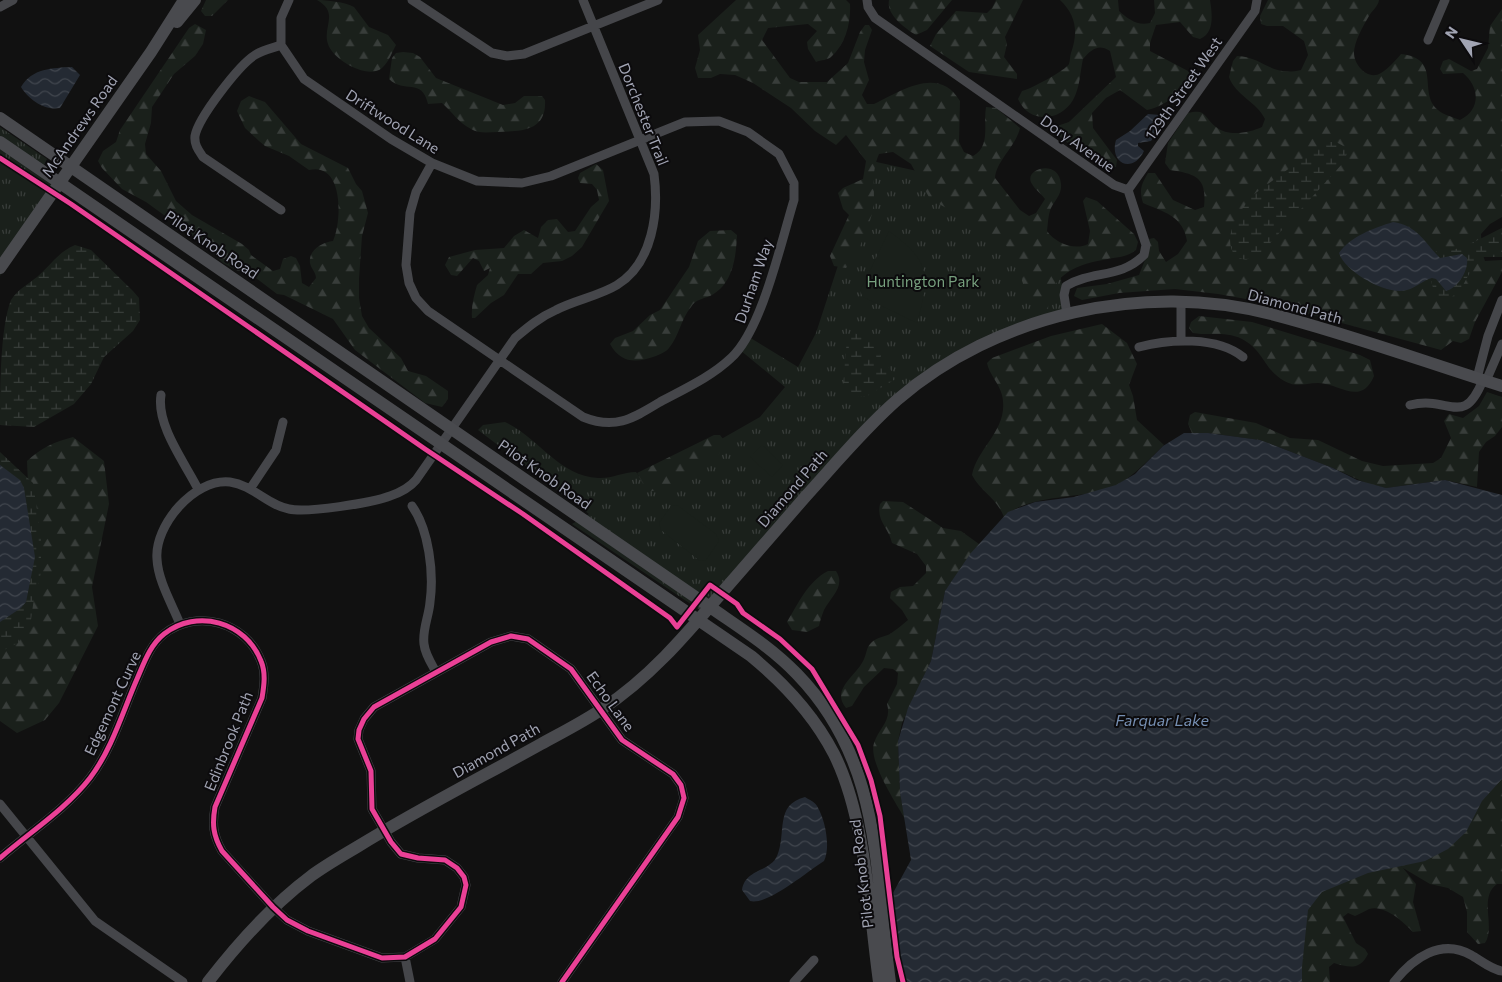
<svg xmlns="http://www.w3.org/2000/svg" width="1502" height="982" font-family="Commissioner,sans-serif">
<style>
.grass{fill:url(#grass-tufts)}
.forest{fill:url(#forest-firs)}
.wetland{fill:url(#wetland-marsh)}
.garden{fill:#1a201b}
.water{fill:url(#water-waves)}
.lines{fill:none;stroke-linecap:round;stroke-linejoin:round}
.street{stroke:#45464a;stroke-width:9}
.secondary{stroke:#494a4e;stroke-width:12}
.cycleway-casing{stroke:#0c0b0d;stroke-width:8}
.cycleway{stroke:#ea4096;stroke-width:5}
.labels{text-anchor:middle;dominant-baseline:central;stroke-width:4;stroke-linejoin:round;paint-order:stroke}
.street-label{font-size:15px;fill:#a1a4b3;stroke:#0c0b0d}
.park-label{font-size:15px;fill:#77a07e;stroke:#0c0b0d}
.water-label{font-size:16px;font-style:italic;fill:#758eb1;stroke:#0c0b0d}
</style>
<defs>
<pattern id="grass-tufts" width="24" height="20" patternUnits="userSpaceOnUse" patternTransform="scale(1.25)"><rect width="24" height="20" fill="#1a201b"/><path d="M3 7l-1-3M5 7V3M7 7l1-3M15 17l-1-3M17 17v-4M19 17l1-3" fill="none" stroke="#383d3a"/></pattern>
<pattern id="forest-firs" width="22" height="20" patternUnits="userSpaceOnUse" patternTransform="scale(1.25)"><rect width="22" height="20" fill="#1a201b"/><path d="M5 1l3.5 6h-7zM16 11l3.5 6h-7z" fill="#383d3a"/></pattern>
<pattern id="wetland-marsh" width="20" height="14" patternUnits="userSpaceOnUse" patternTransform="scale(1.25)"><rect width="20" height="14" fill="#1a201b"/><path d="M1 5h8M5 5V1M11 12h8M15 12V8" fill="none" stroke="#383d3a"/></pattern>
<pattern id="water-waves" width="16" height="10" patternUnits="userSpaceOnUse" patternTransform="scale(1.25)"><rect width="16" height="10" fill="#242a33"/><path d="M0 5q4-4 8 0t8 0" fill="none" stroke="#41464e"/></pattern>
</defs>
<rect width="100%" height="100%" fill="#111"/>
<path class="grass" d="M0 127 47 159 43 167 64 181 0 276Z
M872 161 917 171 1060 272 1066 314 956 361 892 407 704 613 572 524 589 514 478 430 483 425 505 422C538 437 559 476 598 478 611 479 623 472 636 472L644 483 760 417 785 387 740 350 749 337 798 367 816 333Z"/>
<path class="forest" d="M206 0H228L212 16H205L201 11Z
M317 0C327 0 345 2 354 7L369 27 388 35 396 45C392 52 389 62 382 68 368 80 333 60 328 44 322 27 340 13 317 0Z
M736 0H846L850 4C851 22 846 44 831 57 828 60 821 60 816 62L808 49 807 42 817 31 808 24 768 28 762 40 790 78 799 82H827L848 63 860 32 865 25H869L872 30 865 50 864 62 869 80 862 95 867 104H874C901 91 939 65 960 101L959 142 964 152 973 156C991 146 983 125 986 107L996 108 1020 128C1016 146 996 161 995 178L1020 210 1029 216 1036 213 1045 199C1041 193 1035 190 1032 184 1022 169 1059 158 1061 184 1062 194 1055 200 1051 208 1048 215 1048 224 1047 231 1055 243 1075 251 1088 244L1090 231 1083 201 1086 197 1097 201 1134 234 1138 242 1136 250C1126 258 1115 257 1103 260 1072 265 1048 278 1048 312L1032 308 1028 291 1011 259 1010 251 1004 243 977 225 930 199 911 164 893 152 879 154C872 170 874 183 874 200 874 217 858 256 846 268L834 266 830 256 849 215 843 209 838 193 843 188 863 179 866 161 846 135 836 145 815 131 791 108 753 83 735 75 720 74 711 78H698L695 68 700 50 698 35Z
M889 0H952L927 30 916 35C905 28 886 15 889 0Z
M996 0H1023L1005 37 1007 44 1004 57 1017 74V79L969 72 930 46 936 34 956 11 987 13 992 8Z
M1060 0H1118L1119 11C1128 19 1137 26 1150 23L1155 13 1154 0H1210C1212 13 1215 33 1200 39L1193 37 1180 22 1156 25 1150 43V51L1188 71 1191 76C1184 91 1164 107 1147 110L1120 90 1106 98 1092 113 1093 128 1117 160 1116 167C1105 168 1059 139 1053 130L1054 127 1069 122 1116 77 1110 51C1098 43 1091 50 1083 59 1080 72 1080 88 1073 100 1060 122 1029 124 1018 99L1022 91C1029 90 1066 70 1069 64 1070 61 1070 56 1071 53 1078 33 1077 16 1060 0Z
M1268 0H1379C1378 7 1372 10 1369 16 1363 26 1354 42 1354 53 1354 65 1368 81 1381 73 1388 69 1396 60 1401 54 1443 59 1417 92 1438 110 1443 115 1453 117 1460 120 1481 110 1480 87 1463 73L1443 74 1440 69 1443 61 1449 59 1471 71 1477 69 1488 48 1490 26 1502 9V217L1490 224 1481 234 1482 252 1485 261 1502 260V272L1475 322 1469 339 1461 343 1453 341 1441 350 1268 303 1218 294 1175 289 1119 293 1082 300 1074 296 1077 288 1107 284 1139 275 1149 250V239L1154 238 1158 242 1159 251 1166 262 1178 254 1187 241C1183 216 1164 212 1143 203 1139 190 1141 185 1148 173H1155L1173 200 1195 210 1204 207C1207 178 1197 174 1170 170L1165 163 1168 143 1188 113C1207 108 1204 118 1216 127 1228 137 1249 133 1262 127L1265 119C1257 102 1235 95 1229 77L1233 61 1237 56C1264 57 1270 77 1301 70L1308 55 1304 41 1283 26H1267L1261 24 1260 16Z
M195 24 206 30 203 44 195 56 174 74 152 107 151 123 145 144 146 154 161 171 176 201 192 215 242 244 249 250 251 255 273 271 280 269 283 259 291 256 296 258 300 266 302 283 309 287 316 278C316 272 311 269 310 263 308 250 323 242 333 241 342 221 344 162 309 170L289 156 265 146 259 141 245 128 237 111 241 101 249 96 265 102 301 144 348 168 356 184 362 191 368 213 362 236 359 279V298L362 316 369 328 401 358 408 371 426 376 448 391V399L442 407 425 403 355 350 333 319 284 295 277 294 248 272 238 271 223 263 201 242 146 202 122 189 102 168 98 161 103 151 116 142 120 130 189 28Z
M403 52 413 53 420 57 436 78 503 105 515 103 524 96H542L545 100C547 132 520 131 498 132 489 132 479 134 471 129 459 123 452 112 442 103L428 104C422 77 404 94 389 79L392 58 396 53Z
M596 164 603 170 609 201 582 247 572 256 562 261 543 263 531 274H518L504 295 491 303 475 318H472C471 306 474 296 477 285L488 275 490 268 484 271 479 261 473 258 457 276 451 275 445 265 449 257 475 250 504 248 514 236 524 230 538 238 541 227 548 220 557 219 568 232 575 231 591 207 599 200 597 190 592 184 580 183 578 178 580 173Z
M731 230 737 235C736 257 733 285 710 296 703 299 696 299 691 307 681 319 679 336 669 348 666 352 660 354 656 356 637 363 621 364 610 344L615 338 633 331 650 315 660 310 689 267 698 241 710 231Z
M1199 316 1252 322 1360 355 1370 360 1374 376C1361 407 1339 383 1318 383 1303 383 1296 389 1281 379 1264 368 1263 350 1242 339 1225 331 1210 336 1193 333L1189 328 1191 322Z
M1102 324 1127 343 1137 364 1129 385 1133 396 1137 420 1164 445C1149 459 1135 475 1117 485 1084 501 1030 492 1004 517 996 497 981 492 972 475 977 447 1010 429 1002 395 999 383 989 374 987 363L992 358 1051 336Z
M1487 392 1502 397V427L1495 436 1486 442 1479 452 1477 487 1445 480 1386 488 1368 484 1333 468 1260 440 1208 433H1192L1188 424 1190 415 1195 412 1256 423 1290 438 1318 440 1362 461 1383 466 1433 463 1441 458 1451 438 1444 421 1449 414 1463 418 1479 406Z
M714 435H720L723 439C721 467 703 460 686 474 679 479 676 487 669 491H647L637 473Z
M73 437 104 461 109 504 92 587 98 626 59 703 45 720 17 733 0 721V620L29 508 27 461C41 448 54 442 73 437Z
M883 501 903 502 943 528 961 531 979 544 945 591 931 661 902 723 898 741 900 792 905 819C896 803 868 761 874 743 879 728 892 721 887 704L897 684 898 673 893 669 884 668 864 687 852 706 846 708C830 689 857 676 864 659 867 653 866 647 872 642 878 637 884 637 890 634 896 630 902 625 908 620L902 610 890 598 891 592 900 587 913 586 926 573V566L917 554 892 543C889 528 876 521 880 504Z
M828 571H836C846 586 831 597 824 610 822 615 820 621 819 626L807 632 792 630 787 622C798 604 808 581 828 571Z
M1502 736V884H1497C1478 898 1496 926 1485 943L1478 944 1467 932V912L1463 897 1448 888 1430 884 1403 868 1416 884 1413 902 1421 931 1413 932C1404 922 1384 904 1369 909 1365 911 1360 914 1355 916L1348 913 1343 917 1356 943 1365 949 1368 954C1360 970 1350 968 1334 963L1329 967 1330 982H1291L1305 897Z"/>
<path class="wetland" d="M1325 142H1336L1349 149 1343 163 1263 251 1246 260 1236 257C1220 238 1240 210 1253 195Z
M1502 228V257H1483L1474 265 1462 287 1448 301 1441 300C1427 286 1431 270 1434 252 1458 253 1481 238 1502 228Z
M75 245 91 250 133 291 139 298 140 320 133 331 104 357 91 384 74 404 34 427 0 425C0 392 0 327 11 300 18 289 27 285 37 277 50 266 58 252 75 245Z
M854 333C877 338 881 366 899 377L867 396 857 397 849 396 843 387 847 338Z
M0 452 33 483 41 537V573L34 598 30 627 18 643 0 652Z"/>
<path class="garden" d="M889 231C931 262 930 275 917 323L863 297 860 291Z
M762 445 783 465 772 477 750 457Z
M677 505 716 534 719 541 706 560 700 561 661 530 659 523 671 506Z"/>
<path class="water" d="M72 67 80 75 60 108C45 111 29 100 21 87 32 68 53 68 72 67Z
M1148 114 1160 115 1163 123 1151 141 1138 143V146L1144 151C1133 174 1109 164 1116 140L1130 131Z
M1393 222C1417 225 1425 243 1440 258L1462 254 1467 258C1469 270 1458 288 1446 291L1436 279 1432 278C1423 280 1416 288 1407 290 1387 296 1345 272 1339 253 1351 236 1374 228 1393 222Z
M1184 433H1208L1260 440 1333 468 1357 480 1386 488 1445 480 1502 495V779L1482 801 1466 832 1448 849 1425 861 1368 873 1322 892 1308 910 1302 967V982H906L898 958 893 893 911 860 900 792 898 741 908 708 931 661 945 591 970 554 1008 512 1035 502 1074 497 1116 485 1135 474 1163 446Z
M0 465 20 480 24 488 35 557 26 602 21 608 0 622Z
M805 797C809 800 814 801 817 806 825 819 831 847 824 861 808 871 767 906 750 901L742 890C745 869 770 872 777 856 787 833 774 805 805 797Z"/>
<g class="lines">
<path class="street" d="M289 0 281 18V45L304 79 391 139 432 163 477 181 522 183 551 176 685 122 719 121 748 132 779 154 794 183V200C781 242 762 330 731 358 711 377 684 389 660 402 632 419 615 430 583 417L428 311 416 298 409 283 406 265 410 213 416 192 432 163
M412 0 492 53 507 56 524 54 658 0
M867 0 868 7 875 18 1114 185 1128 190 1146 245 1144 255C1121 279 1092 270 1066 286L1064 295 1067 314
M0 7 13 0
M1428 40 1445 0
M1128 190 1255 11 1257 0
M281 210 203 157C199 151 194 145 195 136 198 118 239 65 255 55 263 50 273 48 281 45
M1181 302V341
M1139 347C1169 339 1217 336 1243 357
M1477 378 1488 336 1502 300
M1486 381 1502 344
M161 395C156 425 185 463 198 489
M1410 405C1450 395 1463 429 1483 380
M250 489 276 450 283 422
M412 506C429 530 434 573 430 602 429 616 422 630 424 644 425 654 431 663 436 672
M180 624C172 604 158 581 157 559 154 526 194 478 230 482 253 485 267 505 289 509 307 513 372 503 390 496 399 493 410 487 416 480L515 338C528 327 540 317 556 310 575 300 599 296 617 285 653 263 659 212 654 174L583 0
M0 804 95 921 183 982
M0 858C30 832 66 809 90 778 112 749 123 711 137 679 144 663 150 645 164 634 197 608 246 622 261 661 266 673 264 686 262 698L215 807C212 824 213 835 222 851L273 907 287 920 308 931 382 958 405 957 435 939 461 907 466 885 464 877 457 868 445 860 418 858 401 854 391 842 372 809 371 771 358 739 359 730 364 719 374 707 491 642 511 636 528 639 571 669 622 740 673 774 681 785 684 798 678 817 562 982
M405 957 410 982
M794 982 814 960
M1394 982C1413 958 1441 938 1471 955 1480 960 1492 970 1502 971"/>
<path class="secondary" d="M177 22 195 0
M0 118 710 607C740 628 771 647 797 674 883 763 874 868 890 982
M0 142 751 656C785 684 814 715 834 754 866 818 869 911 879 982
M0 268 151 52 184 0
M208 982C238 943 271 906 311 876 326 865 342 856 357 847 417 810 480 778 541 744 561 733 583 722 602 709 648 679 684 637 719 596 748 563 777 529 806 496 836 463 864 429 897 400 996 314 1145 281 1271 314 1349 334 1425 362 1502 386"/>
<defs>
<path id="cycleway" d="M0 158 71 204 425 449 523 514 670 618 677 627 710 585 737 604 743 613 780 639 812 669 858 745 871 780 880 816 897 957 903 982
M0 858C30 832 66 809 90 778 112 749 123 711 137 679 144 663 150 645 164 634 197 608 246 622 261 661 266 673 264 686 262 698L215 807C212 824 213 835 222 851L273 907 287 920 308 931 382 958 405 957 435 939 461 907 466 885 464 877 457 868 445 860 418 858 401 854 391 842 372 809 371 771 358 739 359 730 364 719 374 707 491 642 511 636 528 639 571 669 622 740 673 774 681 785 684 798 678 817 562 982"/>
</defs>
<use href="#cycleway" class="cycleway-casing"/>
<use href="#cycleway" class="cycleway"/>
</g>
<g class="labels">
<g class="street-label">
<text transform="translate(1183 88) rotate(-55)">129th Street West</text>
<text transform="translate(644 114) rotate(68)">Dorchester Trail</text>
<text transform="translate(393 121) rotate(32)">Driftwood Lane</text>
<text transform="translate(79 126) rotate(-55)">McAndrews Road</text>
<text transform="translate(1078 143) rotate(35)">Dory Avenue</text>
<text transform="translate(212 244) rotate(34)">Pilot Knob Road</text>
<text transform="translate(753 281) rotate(-71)">Durham Way</text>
<text transform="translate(1295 306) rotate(15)">Diamond Path</text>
<text transform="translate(545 474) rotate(35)">Pilot Knob Road</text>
<text transform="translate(792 488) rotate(-49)">Diamond Path</text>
<text transform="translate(611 701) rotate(54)">Echo Lane</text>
<text transform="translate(112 703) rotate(-65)">Edgemont Curve</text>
<text transform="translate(228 741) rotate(-68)">Edinbrook Path</text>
<text transform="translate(496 750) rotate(-29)">Diamond Path</text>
<text transform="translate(861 874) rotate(-97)">Pilot Knob Road</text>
</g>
<g class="park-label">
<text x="923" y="281">Huntington Park</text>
</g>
<g class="water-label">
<text x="1162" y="719">Farquar Lake</text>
</g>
</g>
<g transform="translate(1462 40) rotate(305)" stroke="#0c0b0d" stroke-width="4" paint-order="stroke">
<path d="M0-4L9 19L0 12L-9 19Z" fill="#a1a4b3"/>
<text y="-8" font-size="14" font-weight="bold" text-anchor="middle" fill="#a1a4b3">N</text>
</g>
</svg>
